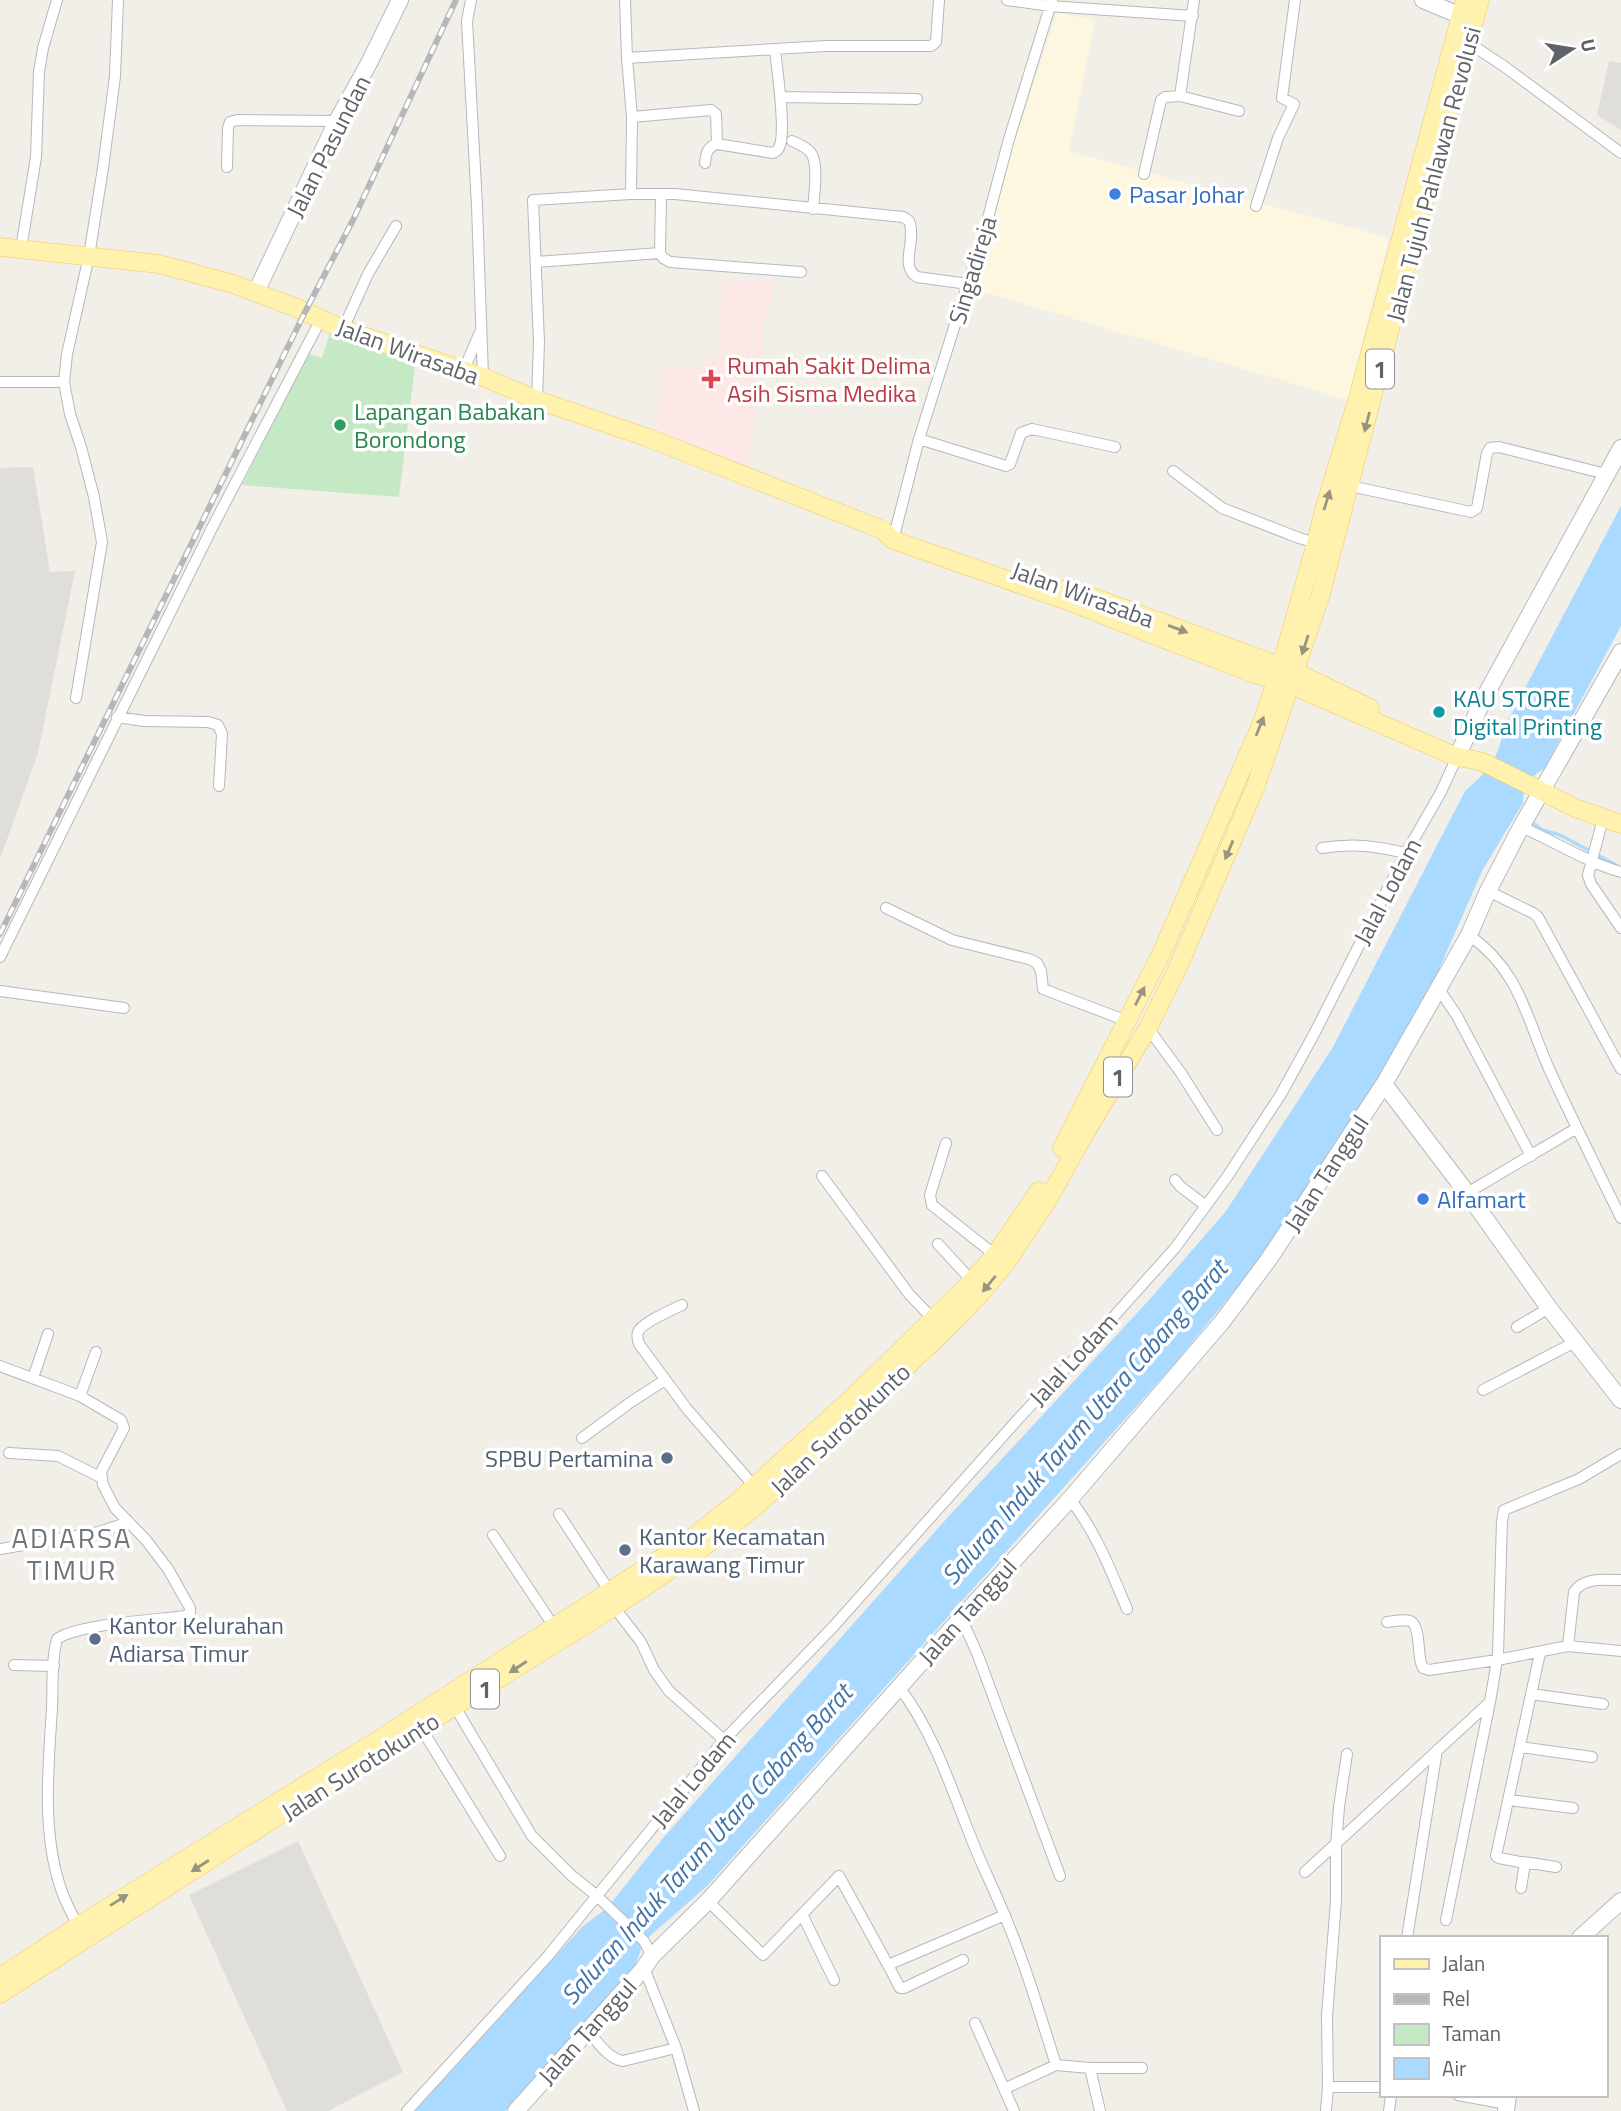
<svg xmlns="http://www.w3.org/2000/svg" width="1621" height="2111" font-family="'Titillium Web',sans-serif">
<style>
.commercial{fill:#fef7e0}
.industrial{fill:#e0deda}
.medical{fill:#fce8e6}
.green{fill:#c5e8c5}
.water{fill:#aadaff}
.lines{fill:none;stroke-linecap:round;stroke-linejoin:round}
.stream{stroke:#aadaff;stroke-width:3.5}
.street-casing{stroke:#b5b8bc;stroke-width:12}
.secondary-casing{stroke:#b6babf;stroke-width:18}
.primary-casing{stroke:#f2c960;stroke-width:19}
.street{stroke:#fff;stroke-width:10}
.secondary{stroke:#fff;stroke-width:16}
.primary{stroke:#fff2af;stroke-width:18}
.rail-casing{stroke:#b6b7b8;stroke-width:6}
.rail{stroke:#fff;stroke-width:3.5;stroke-dasharray:10;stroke-linecap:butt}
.oneway{fill:#979581}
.shop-dot{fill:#3f7fe0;stroke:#fff;stroke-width:2.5}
.health-dot{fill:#e0444e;stroke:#fff;stroke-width:2.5}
.leisure-dot{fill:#2e9e5b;stroke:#fff;stroke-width:2.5}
.culture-dot{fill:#0f9aa8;stroke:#fff;stroke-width:2.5}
.service-dot{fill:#5c6f8a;stroke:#fff;stroke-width:2.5}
.labels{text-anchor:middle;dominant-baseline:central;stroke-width:7;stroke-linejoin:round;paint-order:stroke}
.shield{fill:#fff;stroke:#8f9295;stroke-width:2}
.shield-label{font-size:23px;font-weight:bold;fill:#5f6368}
.street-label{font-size:24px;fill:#5f6368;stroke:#fff}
.shop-label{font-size:24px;fill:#366cbe;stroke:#fff;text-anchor:start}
.health-label{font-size:24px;fill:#be3a42;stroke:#fff;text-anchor:start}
.leisure-label{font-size:24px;fill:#27864d;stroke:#fff;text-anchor:start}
.culture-label{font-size:24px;fill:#0d838f;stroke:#fff;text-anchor:start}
.service-label{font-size:24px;fill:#4e5e75;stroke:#fff;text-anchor:start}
.water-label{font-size:26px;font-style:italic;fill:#4174aa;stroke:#fff}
.quarter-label{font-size:28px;letter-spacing:2px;fill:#70757a;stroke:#fff}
</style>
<rect width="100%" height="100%" fill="#f1efe8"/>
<path class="commercial" d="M1057 13 1095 20 1069 151 1389 238 1348 400 977 290 1011 151Z"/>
<path class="industrial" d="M1609 61 1621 63V130L1597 115Z
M33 467 50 572 75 571 38 753 0 859V468Z
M298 1841 403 2072 328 2111H287L189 1895Z"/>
<path class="medical" d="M724 279 773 282 770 310H765L762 365 750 450 745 471 655 435 663 367 703 368V355H717Z"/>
<path class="green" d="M330 333 415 365 399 497 242 485 308 354 322 358Z"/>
<path class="water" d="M1621 506V626L1544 769C1531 775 1522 788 1523 803L1483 869 1432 985 1379 1082 1261 1258 1176 1362 706 1887 644 1941 634 1969 505 2111H415L582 1927 607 1908 663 1838 949 1516 1150 1299 1226 1211 1333 1047 1465 791C1490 769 1497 761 1504 728Z"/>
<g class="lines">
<path class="stream" d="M1530 821 1542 830 1560 835 1616 865"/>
<defs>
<path id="street" d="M471 0 467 21 477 206 483 377
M625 0 627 58 632 117 631 194
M1007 0 1050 6 1193 16
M1469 43 1505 67 1621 153
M627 58 826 46H931L936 42 939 0
M1180 96 1194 0
M780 97 917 99
M632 117 711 110 716 114 717 144
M792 141C798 144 807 147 811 153 819 164 814 195 813 209
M705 163C706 154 707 147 717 144L773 153C778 150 778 151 780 145 786 128 777 70 775 49
M227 167 228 128 230 122 237 120 337 121
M1144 174 1161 100 1165 97 1180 96 1239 111
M661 194 660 253 663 258 670 262 801 272
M1256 206 1278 138 1294 104 1282 98 1295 0
M21 249 36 157 39 72 43 48 57 0
M536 262 660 253
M343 329 368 274 396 226
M463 372 480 332
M0 382H64
M537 400 539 342 533 200 631 194H675L903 217 909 221C917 240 899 266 917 277L968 284
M919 439 1006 466 1010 464 1021 433 1032 429 1115 447
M1173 471 1222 508 1299 538 1316 543
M1350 486 1471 512 1477 508 1487 453 1490 448 1499 447 1606 474
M893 540 919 439 985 229 1009 139 1052 0
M76 698 102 542 94 497 81 447 70 414 64 382 67 354 89 256 103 168 115 76 118 0
M117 717 144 721 208 722 218 725 222 734 219 786
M1603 819 1588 875 1591 884 1621 928
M1521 827C1554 841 1586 862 1621 872
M1322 848C1355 843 1374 846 1406 853
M1488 891 1533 913 1538 917 1621 1069
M886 908 952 940 1029 959 1037 963 1041 971 1043 989 1127 1021
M1469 935C1521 972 1526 1018 1550 1071 1573 1121 1597 1169 1621 1218
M0 957 212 528 321 319
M1439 989 1457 1016 1531 1156
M0 991 124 1008
M1148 1028 1181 1073 1217 1130
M946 1143 930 1195 932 1205 995 1255
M822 1176 909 1294 933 1319
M1175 1180 1181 1187 1206 1206
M1467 1193 1577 1128
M938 1244 972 1281
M682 1305C672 1310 641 1323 638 1332 637 1335 638 1341 639 1344L687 1409 754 1486
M1517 1327 1549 1308
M0 1366 80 1396 121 1420 124 1428 101 1472 103 1485 115 1508 146 1540 168 1569 190 1608V1613L185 1616C156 1620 78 1624 57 1639 51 1661 53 1686 52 1709 48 1769 41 1840 64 1897 68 1907 73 1916 78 1926
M33 1378 48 1334
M1483 1390 1575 1342
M80 1396 96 1352
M582 1438 631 1402 665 1380
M9 1453 58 1456 102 1478
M1070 1499C1096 1532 1111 1571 1127 1609
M559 1514 610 1592
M493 1535 555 1628
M0 1549 99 1532 129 1522
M614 1607 641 1642 654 1670 669 1691 724 1740
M961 1618 977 1653 1060 1876
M1387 1622C1393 1621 1404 1619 1410 1621 1420 1624 1418 1654 1421 1663L1423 1668 1429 1670 1497 1660 1568 1646 1621 1651
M1568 1646 1574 1592C1584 1577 1604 1580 1621 1580
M14 1665 54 1666
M899 1687C935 1734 952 1791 974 1845 983 1868 995 1891 1004 1914 1025 1963 1040 2014 1056 2065L1090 2068 1100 2111
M1531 1694 1603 1704
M455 1707 532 1836 571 1875 597 1896 644 1941 652 1956
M421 1728 500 1856
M1520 1747 1592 1757
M1509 1800 1573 1808
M1523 1862 1556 1867
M1305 1872 1490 1702 1498 1654 1502 1521 1504 1510 1579 1479 1621 1454
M1521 1888 1525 1863 1499 1858 1496 1856 1540 1653
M708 1901 763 1955 839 1876 888 1965 1005 1915
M802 1914 834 1980
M1446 1920 1490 1702
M1407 1938 1437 1750
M888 1965 900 1988H904L963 1960
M644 1968 676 2048 694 2111
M975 2023 1014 2111
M588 2031C598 2042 608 2059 623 2061L676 2048
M1090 2068H1142
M1328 2087 1327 2016 1336 1901V1845L1339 1807 1347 1754
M1004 2089 1056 2065
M1458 2095 1507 2104
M407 2111 547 1957 724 1740 833 1627 1019 1418 1108 1323 1175 1248 1227 1177 1281 1094 1313 1036 1406 853 1441 792 1457 757
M1326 2111 1328 2087H1381
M1389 2111 1391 2095"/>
<path id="secondary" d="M1423 0 1461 16
M256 292 337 121 369 63 400 0
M1457 757 1484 698 1621 448
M1384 1084 1467 1193 1549 1308 1621 1400
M1580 1938 1621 1901
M516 2111 644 1968 652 1956 708 1901 961 1618 1070 1499 1222 1322 1269 1259 1384 1084 1469 935 1488 891 1521 827 1621 652
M1506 2111 1508 2095"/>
<path id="primary" d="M0 247 159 264 233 284 299 309 343 329 483 377 537 400 646 437 883 530 893 540 1068 601 1169 641 1252 673 1291 685 1457 757 1480 761 1489 765 1575 808 1621 824
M1068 588 1296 672 1370 708
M1062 1148 1162 952 1261 725 1281 667 1316 543 1324 510 1359 394 1465 0
M0 1977 78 1926 378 1740 688 1541 737 1502 852 1398 972 1281 995 1255 1039 1191
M0 1994 278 1816 614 1607 697 1552 755 1507 936 1339 982 1292 1006 1263 1048 1200 1084 1135 1148 1028 1180 963 1255 788 1320 597 1413 241 1480 0"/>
</defs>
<use href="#street" class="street-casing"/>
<use href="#secondary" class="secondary-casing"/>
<use href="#primary" class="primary-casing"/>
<use href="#street" class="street"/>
<use href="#secondary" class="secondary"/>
<use href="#primary" class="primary"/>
<defs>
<path id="rail" d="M0 934 305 312 353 220 456 0"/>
</defs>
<use href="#rail" class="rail-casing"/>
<use href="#rail" class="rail"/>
</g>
<defs><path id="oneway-solid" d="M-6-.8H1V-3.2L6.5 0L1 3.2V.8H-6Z" transform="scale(1.75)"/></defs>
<g class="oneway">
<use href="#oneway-solid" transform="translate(1367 422) rotate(104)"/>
<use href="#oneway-solid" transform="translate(1327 500) rotate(-73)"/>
<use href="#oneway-solid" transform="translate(1178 629) rotate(20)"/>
<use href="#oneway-solid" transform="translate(1305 645) rotate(108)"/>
<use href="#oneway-solid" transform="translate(1260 726) rotate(-68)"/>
<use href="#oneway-solid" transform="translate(1229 850) rotate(113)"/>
<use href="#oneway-solid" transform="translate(1140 996) rotate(-63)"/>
<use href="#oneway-solid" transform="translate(989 1284) rotate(129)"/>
<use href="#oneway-solid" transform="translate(518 1667) rotate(147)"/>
<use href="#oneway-solid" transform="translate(200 1866) rotate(147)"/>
<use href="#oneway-solid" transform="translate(119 1900) rotate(-32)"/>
</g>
<g class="shop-dot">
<circle cx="1115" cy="194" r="7"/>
<circle cx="1423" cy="1199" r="7"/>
</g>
<path class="health-dot" d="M707.5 368.5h7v7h7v7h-7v7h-7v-7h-7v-7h7z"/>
<circle class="leisure-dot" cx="340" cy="425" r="7"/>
<circle class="culture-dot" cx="1439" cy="712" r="7"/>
<g class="service-dot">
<circle cx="667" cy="1458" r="7"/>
<circle cx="625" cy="1550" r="7"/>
<circle cx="95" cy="1639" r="7"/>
</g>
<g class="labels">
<g class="shield">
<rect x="1366" y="349.5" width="28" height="39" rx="5"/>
<rect x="1104" y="1057.5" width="28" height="39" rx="5"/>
<rect x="471" y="1669.5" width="28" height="39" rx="5"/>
</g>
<g class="shield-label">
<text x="1380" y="369">1</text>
<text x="1118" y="1077">1</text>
<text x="485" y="1689">1</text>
</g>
<g class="street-label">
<text transform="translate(328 146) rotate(-63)">Jalan Pasundan</text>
<text transform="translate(1433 174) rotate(-75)">Jalan Tujuh Pahlawan Revolusi</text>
<text transform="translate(972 270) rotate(-73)">Singadireja</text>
<text transform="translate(408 351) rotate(20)">Jalan Wirasaba</text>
<text transform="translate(1083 594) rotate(20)">Jalan Wirasaba</text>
<text transform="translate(1387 891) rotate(-62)">Jalal Lodam</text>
<text transform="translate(1326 1173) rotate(-57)">Jalan Tanggul</text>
<text transform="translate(1073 1359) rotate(-47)">Jalal Lodam</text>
<text transform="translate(840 1429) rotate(-43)">Jalan Surotokunto</text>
<text transform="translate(967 1611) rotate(-48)">Jalan Tanggul</text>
<text transform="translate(360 1766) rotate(-32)">Jalan Surotokunto</text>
<text transform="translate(693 1779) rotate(-50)">Jalal Lodam</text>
<text transform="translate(587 2031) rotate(-48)">Jalan Tanggul</text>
</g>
<g class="shop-label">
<text x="1129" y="194">Pasar Johar</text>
<text x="1437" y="1199">Alfamart</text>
</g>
<g class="health-label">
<text x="727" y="365">Rumah Sakit Delima<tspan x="727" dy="28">Asih Sisma Medika</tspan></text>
</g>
<g class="leisure-label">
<text x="354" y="411">Lapangan Babakan<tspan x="354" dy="28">Borondong</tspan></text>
</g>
<g class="culture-label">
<text x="1453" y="698">KAU STORE<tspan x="1453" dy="28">Digital Printing</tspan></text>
</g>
<g class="service-label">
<text x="653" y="1458" text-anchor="end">SPBU Pertamina</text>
<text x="639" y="1536">Kantor Kecamatan<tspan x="639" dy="28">Karawang Timur</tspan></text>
<text x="109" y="1625">Kantor Kelurahan<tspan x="109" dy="28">Adiarsa Timur</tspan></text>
</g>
<g class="water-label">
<text transform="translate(1084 1422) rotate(-49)">Saluran Induk Tarum Utara Cabang Barat</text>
<text transform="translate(706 1844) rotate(-48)">Saluran Induk Tarum Utara Cabang Barat</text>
</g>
<g class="quarter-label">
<text x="72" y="1537">ADIARSA<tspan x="72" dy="32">TIMUR</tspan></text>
</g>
</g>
<rect x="1380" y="1936" width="228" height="161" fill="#ffffff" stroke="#bfc1c3" stroke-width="2"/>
<rect x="1394" y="1959" width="35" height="10" fill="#fff2af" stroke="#bfc1c3" stroke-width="2"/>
<text x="1442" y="1971" font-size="21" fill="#5f6368">Jalan</text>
<rect x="1394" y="1994" width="35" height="10" fill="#b6b7b8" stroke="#bfc1c3" stroke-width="2"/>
<text x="1442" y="2006" font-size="21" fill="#5f6368">Rel</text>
<rect x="1394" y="2024" width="35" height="21" fill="#c5e8c5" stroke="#bfc1c3" stroke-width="2"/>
<text x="1442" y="2041" font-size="21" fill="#5f6368">Taman</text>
<rect x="1394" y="2058" width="35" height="21" fill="#aadaff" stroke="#bfc1c3" stroke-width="2"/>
<text x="1442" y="2076" font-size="21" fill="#5f6368">Air</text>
<g transform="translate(1572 49) rotate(78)" stroke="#ffffff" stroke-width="5" paint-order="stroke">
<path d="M0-5L12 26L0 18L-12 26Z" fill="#5f6368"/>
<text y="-10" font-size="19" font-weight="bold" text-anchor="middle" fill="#5f6368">U</text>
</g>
</svg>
